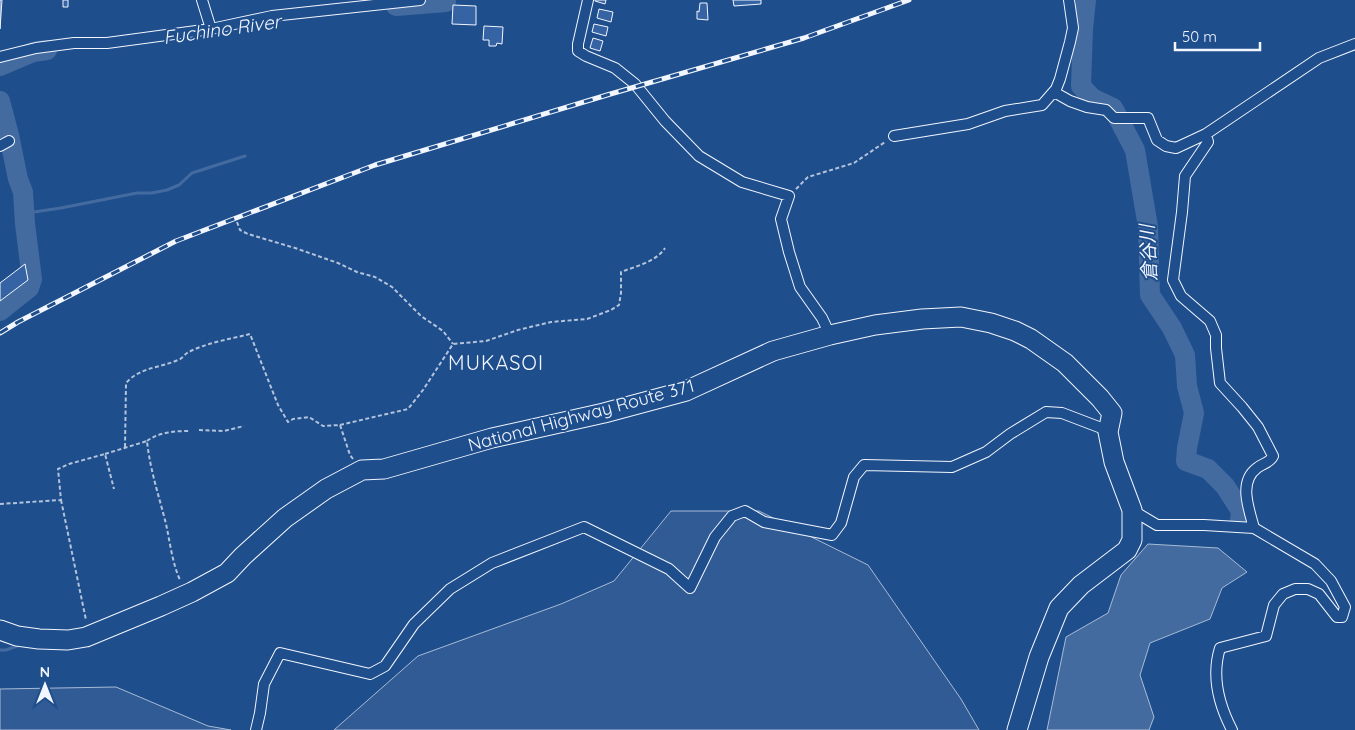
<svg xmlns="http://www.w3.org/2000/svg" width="1355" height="730" font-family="Quicksand,'Noto Sans JP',sans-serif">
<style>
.built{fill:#305b95;stroke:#a8bbd7}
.water{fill:#446ba0;stroke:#a8bbd7}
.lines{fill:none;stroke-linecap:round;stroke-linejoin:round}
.stream{stroke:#446ba0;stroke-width:3}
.river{stroke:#446ba0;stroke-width:20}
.building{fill:#3563a3;stroke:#f2f6ff}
.street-casing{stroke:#f2f6ff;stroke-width:12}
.highway-casing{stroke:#f2f6ff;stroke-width:21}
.path{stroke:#b3c4dc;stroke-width:2;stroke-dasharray:4 2.5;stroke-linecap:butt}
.street{stroke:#1f4e8c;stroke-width:10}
.highway{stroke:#1f4e8c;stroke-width:19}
.rail-casing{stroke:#f2f6ff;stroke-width:5}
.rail{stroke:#1f4e8c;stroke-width:3;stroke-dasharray:9;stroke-linecap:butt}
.labels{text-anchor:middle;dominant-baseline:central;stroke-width:4;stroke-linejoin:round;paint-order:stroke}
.street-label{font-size:18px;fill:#f2f6ff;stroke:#1f4e8c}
.water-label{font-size:19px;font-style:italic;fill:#f2f6ff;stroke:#1f4e8c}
.quarter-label{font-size:20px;letter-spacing:1px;fill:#f2f6ff;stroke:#1f4e8c}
</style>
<rect width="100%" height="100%" fill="#1f4e8c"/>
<path class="built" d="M671 511H759L868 565 961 699 979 730H334L418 656 561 604 614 581Z
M116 687 208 726 231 730H0V689Z"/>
<path class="water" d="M1148 544 1218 548 1247 572 1222 588 1210 619 1150 643 1140 675 1154 717 1149 730H1047L1066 637 1108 613 1121 575Z"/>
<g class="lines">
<path class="stream" d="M25 214 27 213 61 208 137 193H152L167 190 179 185 192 173 245 156
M0 650H6L20 645"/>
<path class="river" d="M1086 0 1083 29 1081 86 1092 98 1113 108 1135 150 1148 227 1150 295 1172 328 1185 355 1187 386 1194 413 1187 448 1186 461 1208 469 1225 486 1241 511 1240 521
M396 6 446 2
M0 66 33 52 47 50
M0 101 9 135 18 179 23 192 25 224 32 279 29 288 0 311"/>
</g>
<path class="building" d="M0 0H2L0 29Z
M63 0H68V7H63Z
M595 0H606L605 4 595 1Z
M733 0H761V4L734 6Z
M700 3H707L708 20 697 19V11L699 12Z
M453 5 476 6V25L452 24Z
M599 9 613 12 611 22 597 18Z
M594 24 608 27 606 36 592 32Z
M484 26 503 27 502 44 497 43 496 46H489V40H483Z
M593 38 603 41 600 51 590 48Z
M25 264 28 280 0 301V283Z"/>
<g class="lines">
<defs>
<path id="street" d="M202 0 211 29
M588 0 578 44V51L586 56 615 68 635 84 665 121 699 156 742 182 789 196 781 219 789 252 800 287 822 318 830 335
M0 57 36 48 74 43H107L211 29 272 16 420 0
M1054 92 1070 101 1087 107 1106 110 1114 118H1148L1157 140 1166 146 1176 148 1206 134 1319 58 1355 44
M1206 134 1208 142 1185 176 1182 212 1173 280 1181 296 1210 321 1216 335V348L1220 383 1242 407 1258 427 1273 456C1270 463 1263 463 1257 468 1238 482 1249 509 1254 528
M894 136 968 124 1005 111 1042 105 1056 89 1060 79 1070 42 1073 28 1069 0
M0 146 9 141
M1132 510 1157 525H1204L1254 528 1315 564 1331 581 1345 607 1342 617H1337L1319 594 1308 589H1295L1283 594 1274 605 1266 636 1220 648C1211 677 1219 705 1232 730
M256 730 260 713 264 684 280 653 370 674 385 666 414 624 450 589 492 563 584 527 669 569 690 588 715 537 732 516 745 511 764 522 832 535 841 523 854 477 864 465 952 467 986 452 1010 434 1046 412 1062 413 1104 429 1108 432"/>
<path id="highway" d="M0 630 17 636 39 639 68 640 86 637 161 606 192 592 227 573 243 556 285 518 326 489 362 470 384 469 492 438 604 413 686 391 773 351 830 335 875 325 922 319 961 317 991 323 1015 331 1031 339 1065 363 1100 398 1112 413 1108 432 1114 462 1132 510V540L1127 550 1081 585 1059 608 1039 657 1017 730"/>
</defs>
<use href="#street" class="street-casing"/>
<use href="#highway" class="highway-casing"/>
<path class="path" d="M796 189 808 177 854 163 885 142
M237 222 240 230 248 234 295 248 338 263 357 272 375 277 392 287 421 316 443 331 453 344
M340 425 408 409 423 390 453 344 486 341 518 330 551 322 587 319 611 310 619 305 621 293V272C636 266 656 262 665 248
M199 430 224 431 244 426
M147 441C159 432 175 431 190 431
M125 447 126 383C140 367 160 368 178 360 182 359 184 355 187 353 205 343 230 339 250 334L278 405 288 422 293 419 309 417 323 426 340 425 350 455 353 459
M105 454 147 441C150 470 159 496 166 524 170 542 172 562 180 580
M61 500 86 620
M0 504 61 500 58 469 69 464 105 454 114 489"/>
<use href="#street" class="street"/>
<use href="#highway" class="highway"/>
<defs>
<path id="rail" d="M0 333 18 322 176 241 375 165 607 95 804 38 909 0"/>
</defs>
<use href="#rail" class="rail-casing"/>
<use href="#rail" class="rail"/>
</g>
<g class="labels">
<g class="street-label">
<text transform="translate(581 415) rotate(-15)">National Highway Route 371</text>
</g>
<g class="water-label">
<text transform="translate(222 29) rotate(-8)">Fuchino River</text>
<text transform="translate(1148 253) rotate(-93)">倉谷川</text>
</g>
<g class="quarter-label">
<text x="496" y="362">MUKASOI</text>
</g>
</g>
<g transform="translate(45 685)" stroke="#1f4e8c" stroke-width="4" paint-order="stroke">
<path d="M0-4L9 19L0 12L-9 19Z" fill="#f2f6ff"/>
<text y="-8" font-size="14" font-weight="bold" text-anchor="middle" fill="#f2f6ff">N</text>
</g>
<path d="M1175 42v8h85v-8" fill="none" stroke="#f2f6ff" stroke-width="2.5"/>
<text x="1182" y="42" font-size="15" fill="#f2f6ff" stroke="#1f4e8c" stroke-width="4" paint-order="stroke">50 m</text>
</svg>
